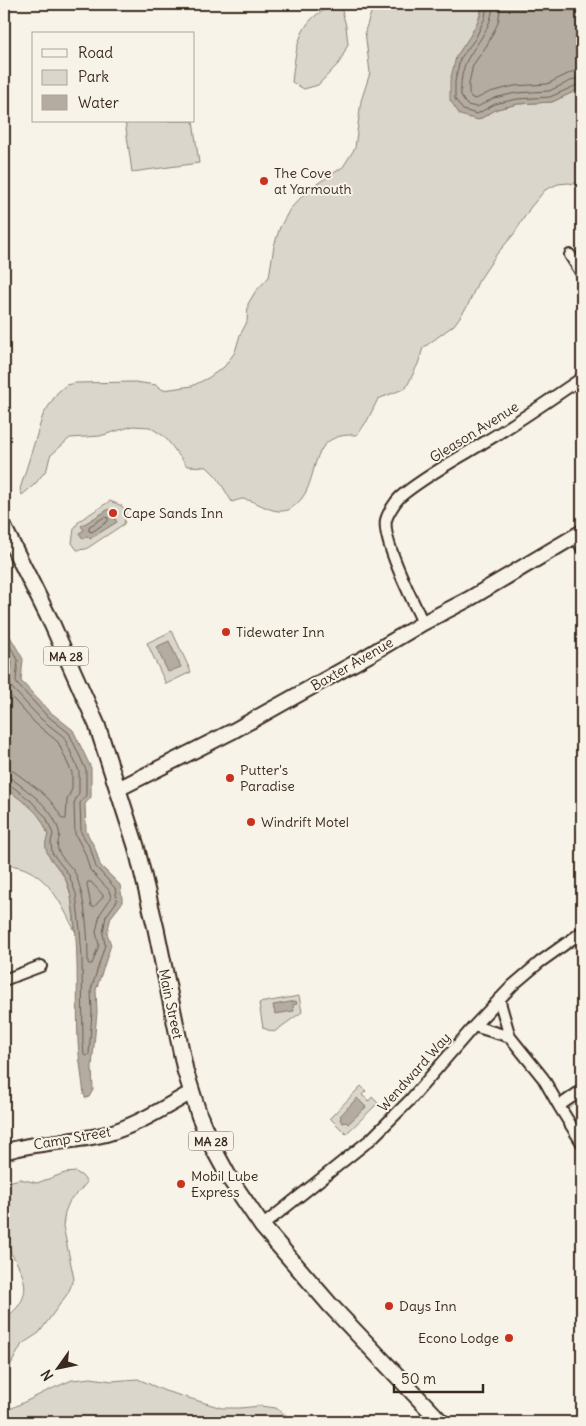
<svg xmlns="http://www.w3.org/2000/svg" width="586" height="1426" font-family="Delius,sans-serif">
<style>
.green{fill:#dbd6cb;stroke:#8b8074}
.water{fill:#b4aca0;stroke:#84786c}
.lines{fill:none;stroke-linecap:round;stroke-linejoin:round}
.shore{stroke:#6b5e52;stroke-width:1}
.street-casing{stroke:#3b2a1e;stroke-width:14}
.secondary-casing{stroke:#3b2a1e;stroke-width:18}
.primary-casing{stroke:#3b2a1e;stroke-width:19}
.street{stroke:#f7f3e8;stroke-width:10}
.secondary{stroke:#f7f3e8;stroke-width:14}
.primary{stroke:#f7f3e8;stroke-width:15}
.poi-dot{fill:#c8321e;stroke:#f7f3e8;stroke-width:2}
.labels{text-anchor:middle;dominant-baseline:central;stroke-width:4;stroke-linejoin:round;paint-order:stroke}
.shield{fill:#f7f3e8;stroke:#73665b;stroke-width:1}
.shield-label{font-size:12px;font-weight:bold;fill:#3b2a1e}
.poi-label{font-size:14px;fill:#3b2a1e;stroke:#f7f3e8;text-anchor:start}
.street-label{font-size:14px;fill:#3b2a1e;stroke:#f7f3e8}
</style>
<rect width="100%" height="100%" fill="#f7f3e8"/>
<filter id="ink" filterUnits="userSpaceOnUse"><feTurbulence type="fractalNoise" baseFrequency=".02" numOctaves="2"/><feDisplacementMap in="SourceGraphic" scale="10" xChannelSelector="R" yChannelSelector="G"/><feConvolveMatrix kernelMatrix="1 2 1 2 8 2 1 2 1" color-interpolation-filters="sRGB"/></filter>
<g filter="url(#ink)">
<path class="green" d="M379 4H482C480 24 468 40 456 57L478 120 497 109 518 104 552 102 582 88V180L573 184 569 183 558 184 545 190 530 208 514 234 496 255 478 282 467 307 454 325 423 348 418 364 406 388 378 399 367 421 357 435C302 432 324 484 294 506 293 507 289 510 288 510 271 515 259 501 243 499 240 499 235 501 232 502L217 477 207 467 187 466 165 437 150 427 133 426 100 436 70 438 50 456 47 469 35 484 22 495 20 489 43 415 57 393 66 385 76 383 135 382 156 385 163 390 192 386 208 378 224 367 235 352 240 335 247 322 248 304 255 292 269 277 274 246 280 227 290 209 309 189 343 167 355 148 361 101 370 73 365 31 372 10Z
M341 7 346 26 348 44 340 62 318 85 304 89 292 82C295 56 297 22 325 10 330 8 336 8 341 7Z
M125 121H193L199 163 132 172Z
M110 501 122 506 126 513 124 524 86 549 77 550 72 543 74 529 79 521Z
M172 631 191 672 166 684 147 643Z
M4 786C19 800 45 812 48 835 49 841 48 849 48 855L65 878 71 895 75 931C62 906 51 879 23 868 17 866 10 865 4 863Z
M299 996 302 1012 274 1032 263 1028 259 1003Z
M361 1086 366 1091 362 1095 369 1101 372 1097 378 1103 346 1134 330 1118Z
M76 1172 82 1176 87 1182 77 1194 70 1200 65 1212 63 1226 74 1279 68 1293 39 1333 22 1344 4 1377V1319C33 1299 28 1280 11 1253 9 1250 6 1247 4 1244 2 1240 4 1191 4 1183L20 1179 37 1183 65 1173Z
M91 1378 112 1381 138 1379 165 1391 222 1408H240L260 1406 276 1408 295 1422H4V1412L49 1390 72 1380Z"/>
<path class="water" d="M482 4H582V88L552 102 518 104 497 109 478 120 460 115 450 100V81L456 57 470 36 481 15Z
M109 509 117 522 90 539 87 536 83 539 79 533 84 530 81 526Z
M4 626 23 659 21 681 49 711 73 730 91 768V797L85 804 86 831 95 848 100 865 120 885 122 898V903L111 917 107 933 111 945 96 990 97 1012 92 1067 93 1090 89 1097 86 1098 84 1095C82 1077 79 1060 78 1042 76 994 80 944 71 897 70 891 68 884 65 878 58 863 39 855 48 835 39 807 23 804 4 786Z
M169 641 181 667 168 672 156 647Z
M296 1001 297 1004 293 1005 294 1011 275 1014 273 1005Z
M357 1098 366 1107 348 1124 346 1122 343 1123 340 1120 341 1117 340 1116Z"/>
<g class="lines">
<path class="shore" d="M487 4 485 18 475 39 460 59 455 82V99L463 110 477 114 495 104 517 99 550 97 577 85 582 84
M493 4C492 29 478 40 467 60 462 69 460 85 461 95 462 99 465 102 467 105L477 107 494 98 516 93 549 91 575 79 582 78
M501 4 498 23 487 45 473 65 469 83V94L472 98 476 99 490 92 514 86 547 84 574 71 582 70
M105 517 108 518V521L92 532 89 531V527Z
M4 636 18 660 16 680 17 684 45 714 69 733 86 770V795L80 803 81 832 91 850 96 867 115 888 117 901 106 916 103 933 105 945 91 990 92 1012 89 1054 87 1056 84 1055 83 1043 82 958 80 930 76 894 69 875 52 853 51 842 53 834 46 817 30 800 9 784 4 783
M4 648 12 662 9 681 11 687 41 719 64 737 79 771V793L76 798 74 804 75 834 85 853 90 870 109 890 111 898 100 914 96 932 99 945 92 964H89L88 963C88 934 86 902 76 875 72 866 61 859 58 850 56 843 61 838 59 831 53 810 37 798 20 785 14 781 11 777 4 776
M4 689 35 723 58 742 72 773V789L67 800 66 819H62C53 800 41 791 24 779 17 774 13 769 4 769
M88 882H91L103 895V897L94 907 91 906 87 885Z"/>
<defs>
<path id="street" d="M570 255 582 274
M575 536 582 548
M423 623C413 601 382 541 386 520 388 513 395 502 400 497 425 476 456 460 483 443 517 423 549 400 582 378
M4 980 41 966
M499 999 510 1037 543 1078 559 1106 582 1090
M474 1026 510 1037
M559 1106 582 1143
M262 1226 371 1139 410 1100 474 1026 513 985 540 962 582 932"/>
<path id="secondary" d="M118 789 233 731 369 655 423 623 469 599 582 532
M4 1152C37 1141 72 1143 106 1134 136 1126 165 1107 192 1092"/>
<path id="primary" d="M4 528 52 624 97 725 136 846 156 929 185 1070 199 1115 212 1146 230 1179 262 1226 331 1306 441 1422"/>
</defs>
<use href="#street" class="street-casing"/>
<use href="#secondary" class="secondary-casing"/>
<use href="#primary" class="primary-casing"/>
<use href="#street" class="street"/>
<use href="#secondary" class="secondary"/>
<use href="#primary" class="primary"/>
</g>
</g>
<g class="poi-dot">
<circle cx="264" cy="181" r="5"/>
<circle cx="113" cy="513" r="5"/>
<circle cx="226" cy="632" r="5"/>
<circle cx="230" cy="778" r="5"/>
<circle cx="251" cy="822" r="5"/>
<circle cx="181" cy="1184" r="5"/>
<circle cx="389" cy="1306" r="5"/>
<circle cx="509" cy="1338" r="5"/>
</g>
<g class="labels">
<g class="shield">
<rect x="43.5" y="646.5" width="45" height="19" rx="4"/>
<rect x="188.5" y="1131.5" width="45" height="19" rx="4"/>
</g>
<g class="shield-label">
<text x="66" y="656">MA 28</text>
<text x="211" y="1141">MA 28</text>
</g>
<g class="poi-label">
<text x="274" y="173">The Cove<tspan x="274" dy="16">at Yarmouth</tspan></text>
<text x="123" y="513">Cape Sands Inn</text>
<text x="236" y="632">Tidewater Inn</text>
<text x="240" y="770">Putter's<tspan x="240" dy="16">Paradise</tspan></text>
<text x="261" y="822">Windrift Motel</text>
<text x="191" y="1176">Mobil Lube<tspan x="191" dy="16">Express</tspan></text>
<text x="399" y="1306">Days Inn</text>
<text x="499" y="1338" text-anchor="end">Econo Lodge</text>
</g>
<g class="street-label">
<text transform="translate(474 432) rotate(-32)">Gleason Avenue</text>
<text transform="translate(352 664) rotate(-30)">Baxter Avenue</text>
<text transform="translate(171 1004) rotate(78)">Main Street</text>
<text transform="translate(414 1072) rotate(-48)">Wendward Way</text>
<text transform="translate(72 1138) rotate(-10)">Camp Street</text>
</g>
</g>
<rect width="586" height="1426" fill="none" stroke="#f7f3e8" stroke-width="20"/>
<rect x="10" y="10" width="566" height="1406" fill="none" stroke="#3b2a1e" stroke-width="2" filter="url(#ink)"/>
<rect x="32" y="32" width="162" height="90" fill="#f7f3e8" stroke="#aca397"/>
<rect x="42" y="49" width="25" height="8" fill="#f7f3e8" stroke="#aca397"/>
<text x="78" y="58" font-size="15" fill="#3b2a1e">Road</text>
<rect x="42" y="70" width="25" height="15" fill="#dbd6cb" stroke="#aca397"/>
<text x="78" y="82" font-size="15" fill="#3b2a1e">Park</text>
<rect x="42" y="95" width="25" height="15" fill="#b4aca0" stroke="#aca397"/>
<text x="78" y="108" font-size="15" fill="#3b2a1e">Water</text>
<g transform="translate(58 1368) rotate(237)" stroke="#f7f3e8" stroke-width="4" paint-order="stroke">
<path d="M0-4L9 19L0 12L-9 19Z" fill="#3b2a1e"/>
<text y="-8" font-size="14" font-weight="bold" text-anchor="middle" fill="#3b2a1e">N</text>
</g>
<path d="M394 1384v8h89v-8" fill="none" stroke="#3b2a1e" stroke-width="2.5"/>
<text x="401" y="1384" font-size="15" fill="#3b2a1e" stroke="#f7f3e8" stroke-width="4" paint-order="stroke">50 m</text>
</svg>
